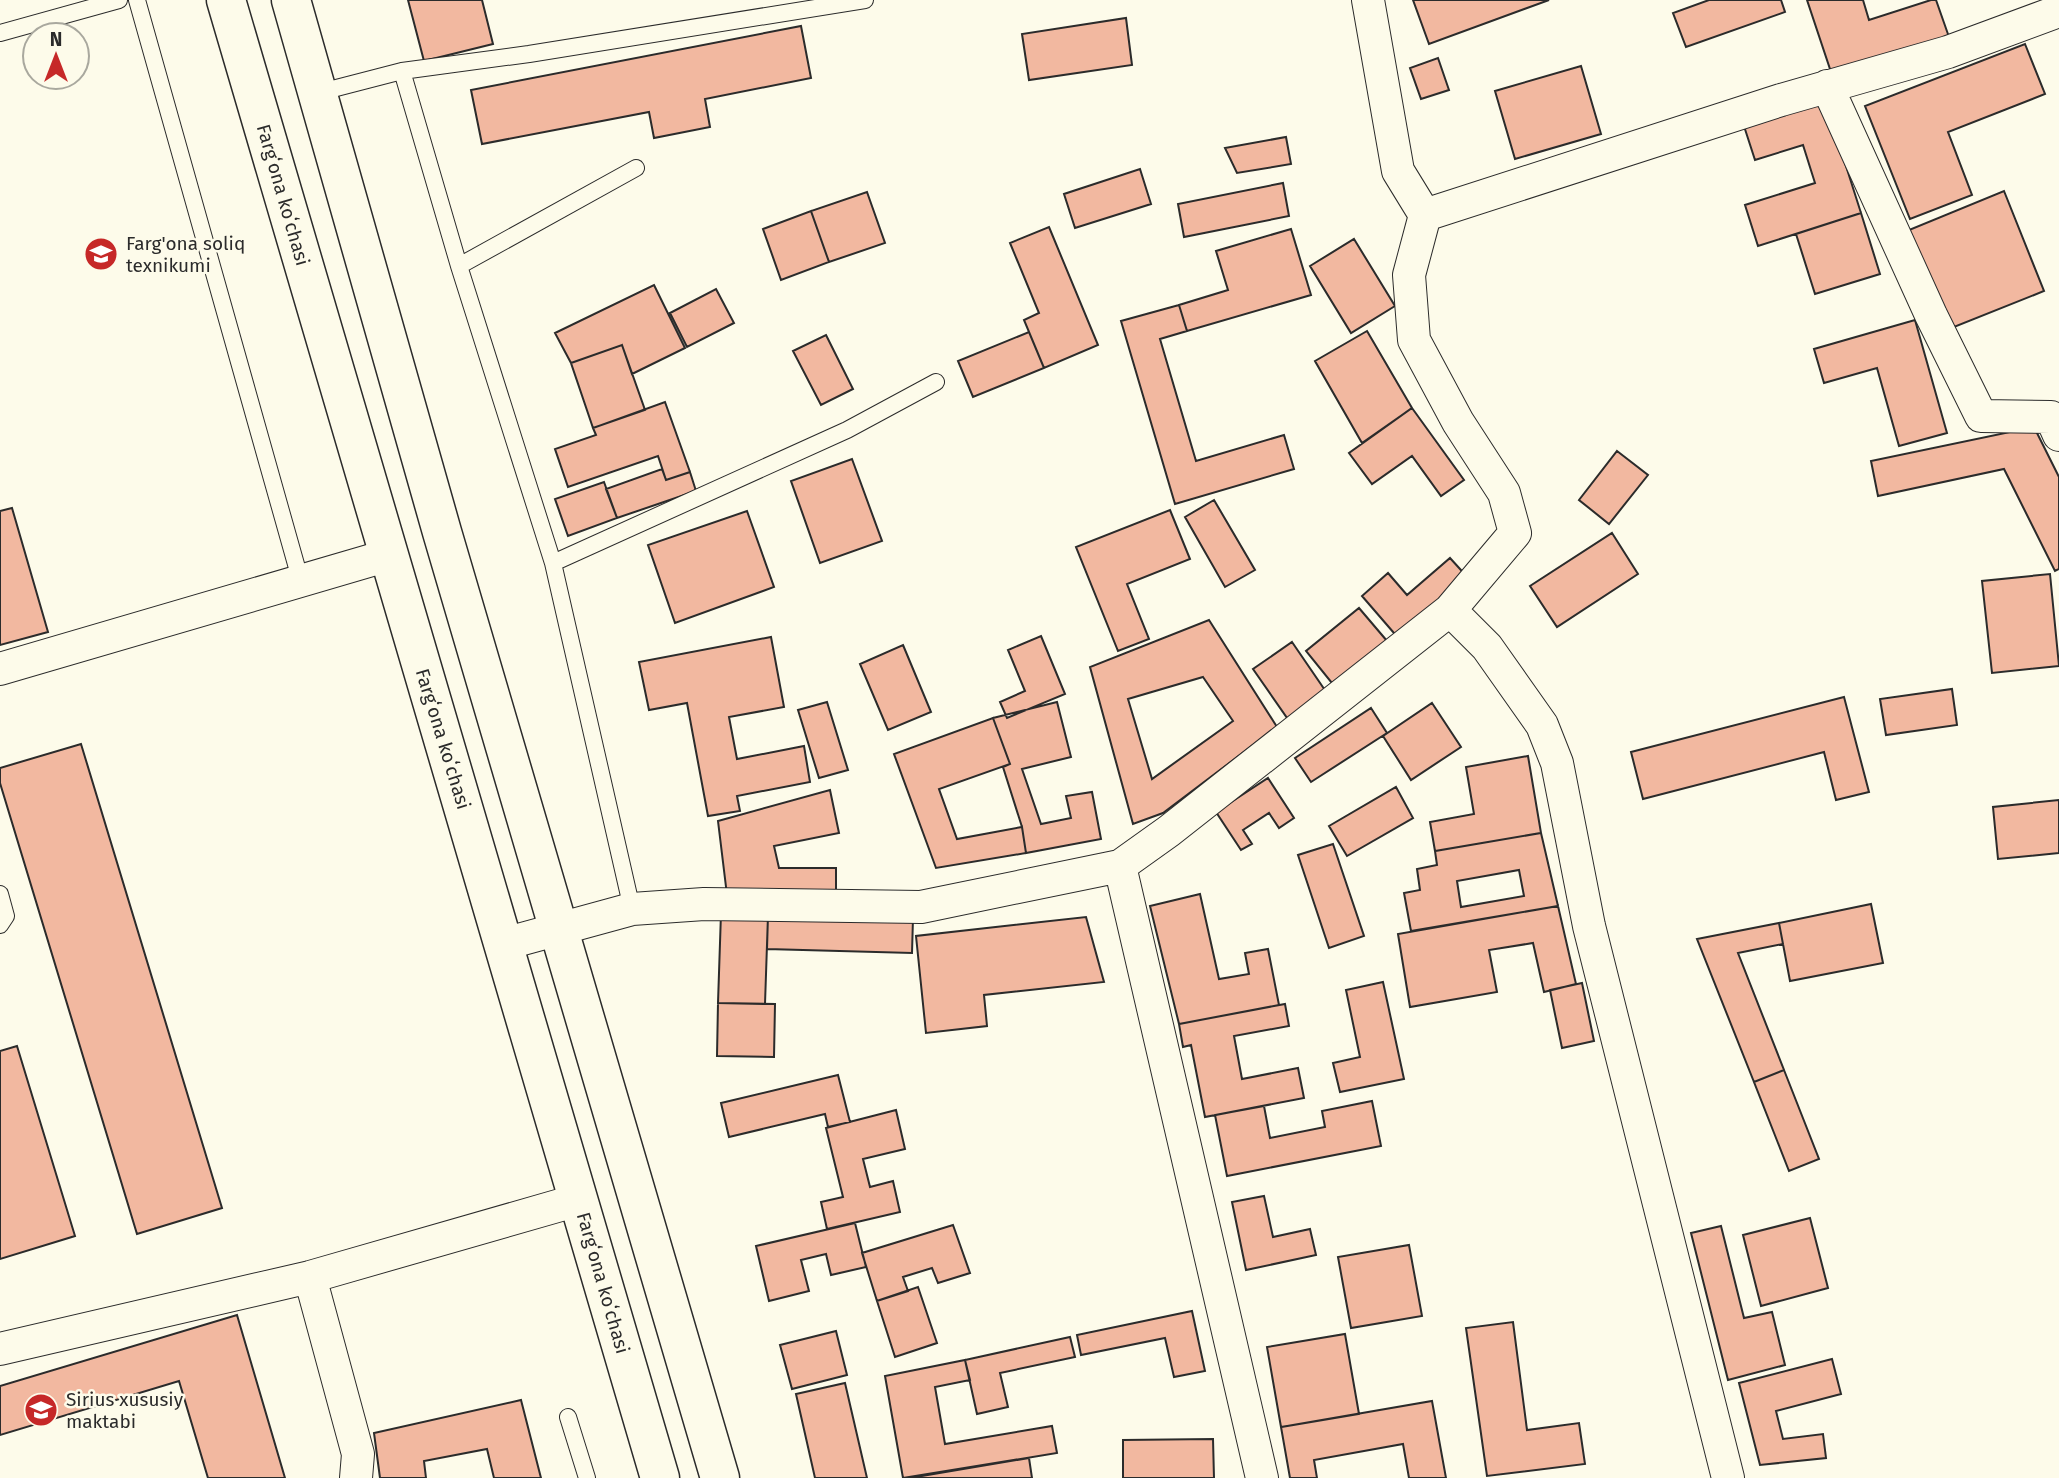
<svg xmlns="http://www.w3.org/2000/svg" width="2059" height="1478" font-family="'Fira Sans',sans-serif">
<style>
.building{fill:#f2b8a0;stroke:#2b2b2b;stroke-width:2;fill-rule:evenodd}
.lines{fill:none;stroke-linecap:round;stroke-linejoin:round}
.lane-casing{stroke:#2b2b2b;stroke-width:18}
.street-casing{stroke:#2b2b2b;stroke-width:34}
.primary-casing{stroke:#2b2b2b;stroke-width:41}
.lane{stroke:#fdfbea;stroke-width:16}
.street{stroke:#fdfbea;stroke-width:32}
.primary{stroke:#fdfbea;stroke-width:38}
.labels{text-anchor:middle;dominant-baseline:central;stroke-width:5;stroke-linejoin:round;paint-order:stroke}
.street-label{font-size:19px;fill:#2b2b2b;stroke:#fdfbea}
.poi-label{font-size:19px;fill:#2b2b2b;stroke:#fdfbea;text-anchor:start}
</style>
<rect width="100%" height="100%" fill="#fdfbea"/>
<path class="building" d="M408 0H482L493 44 424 61Z
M1413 0H1549L1429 44Z
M1709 0H1781L1785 12 1686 47 1673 13Z
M1807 0H1863L1869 20 1931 0H1936L1949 37 1832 75Z
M1126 18 1132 65 1029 80 1022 34Z
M801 26 811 78 705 99 710 127 654 138 649 112 482 144 471 90Z
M2025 44 2045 94 1948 132 1972 195 1910 219 1865 106Z
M1438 58 1449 90 1421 99 1410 68Z
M1581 66 1601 134 1515 159 1495 91Z
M1824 97 1861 213 1758 246 1745 205 1815 183 1803 145 1755 160 1743 123Z
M1286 137 1291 164 1237 173 1225 148Z
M1140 169 1151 204 1075 228 1064 194Z
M1283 183 1289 216 1184 237 1178 204Z
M2004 191 2044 291 1949 329 1909 230Z
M867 192 885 243 829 262 811 211Z
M811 211 829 262 781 280 763 229Z
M1861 213 1880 274 1815 294 1796 234Z
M1049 227 1098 345 1044 368 1024 320 1039 313 1010 243Z
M1291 229 1311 295 1187 331 1179 305 1228 290 1216 251Z
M1354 239 1395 306 1351 333 1310 266Z
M654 285 685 348 632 374 622 345 571 363 555 333Z
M716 289 734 323 687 347 670 313Z
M1179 305 1187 331 1160 339 1196 461 1284 435 1294 469 1175 504 1121 321Z
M1915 320 1947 433 1899 446 1877 368 1824 383 1814 349Z
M1367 331 1412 408 1362 443 1315 361Z
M1029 332 1044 368 973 397 958 361Z
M826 335 853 389 821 405 793 351Z
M622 345 645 410 593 428 571 363Z
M665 402 690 472 666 480 658 456 568 487 555 449 596 435 593 428Z
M1412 408 1464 480 1441 496 1412 456 1372 484 1349 453Z
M2034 427 2059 477V569L2055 571 2004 469 1878 496 1871 461Z
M1617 451 1648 475 1609 524 1579 500Z
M852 459 882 541 820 563 791 481Z
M662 469 666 480 690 472 696 491 617 518 606 489Z
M604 482 617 518 568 536 555 499Z
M1214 500 1255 570 1225 587 1185 517Z
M12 508 48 632 0 645V511Z
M1170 510 1190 559 1127 584 1149 639 1118 651 1076 547Z
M747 511 774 587 675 623 648 545Z
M1612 533 1638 574 1557 627 1530 586Z
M1450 558 1470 580 1400 640 1362 596 1388 573 1407 595Z
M2050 574 2059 666 1992 673 1982 581Z
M1359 608 1393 648 1340 693 1306 651Z
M1209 620 1277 727 1163 813 1133 824 1090 667ZM1203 677 1233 721 1152 779 1128 699Z
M1041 636 1065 694 1007 718 1000 702 1025 691 1008 650Z
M771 637 784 707 729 717 737 759 804 746 810 782 737 796 740 811 708 816 687 703 649 710 639 662Z
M1292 642 1331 699 1292 725 1253 669Z
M903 645 931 712 888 730 860 664Z
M1952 689 1957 725 1886 735 1880 699Z
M1844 697 1869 792 1836 800 1824 752 1643 799 1631 752Z
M827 702 848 770 819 778 798 710Z
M1057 702 1071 757 1022 769 1041 824 1071 818 1066 796 1092 792 1101 839 1026 853 1022 827 1003 767 1010 764 993 718Z
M1432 703 1461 747 1411 780 1383 736Z
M1371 708 1387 733 1311 782 1295 758Z
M993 718 1010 764 939 789 957 839 1022 827 1026 853 936 868 894 754Z
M81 744 222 1208 137 1234 0 783V768Z
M1528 756 1541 833 1435 851 1430 822 1474 814 1466 767Z
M1268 778 1294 818 1279 828 1269 813 1243 830 1252 844 1241 850 1216 812Z
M1396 787 1413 818 1347 856 1329 826Z
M830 790 839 833 774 846 779 868H836V895H727L718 821Z
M2059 800V853L1998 859 1993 807Z
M1541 833 1558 906 1411 931 1404 893 1420 890 1417 869 1437 865 1435 851ZM1519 870 1524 896 1461 907 1457 881Z
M1333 844 1364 936 1329 948 1298 855Z
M1200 894 1219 979 1249 974 1245 953 1268 949 1279 1005 1179 1024 1150 906Z
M1871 904 1883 963 1790 981 1779 923Z
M1558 906 1576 984 1544 992 1533 943 1489 950 1497 992 1410 1007 1398 934Z
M721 913 768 915 765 1004 718 1003Z
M768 915 913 918 912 953 767 949Z
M1086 917 1104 982 984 995 987 1026 926 1033 916 936Z
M1779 923 1783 944 1738 953 1784 1070 1754 1082 1697 939Z
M1383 982 1404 1079 1340 1092 1333 1063 1360 1057 1346 990Z
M1582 983 1594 1041 1562 1048 1550 990Z
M718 1003 775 1004 774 1057 717 1056Z
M1285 1004 1289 1026 1234 1036 1242 1079 1298 1068 1304 1098 1205 1117 1191 1045 1183 1047 1179 1024Z
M17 1046 75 1236 0 1259V1051Z
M1784 1070 1819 1159 1789 1171 1754 1082Z
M838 1075 850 1122 828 1127 825 1114 729 1137 721 1103Z
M1372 1101 1381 1146 1227 1176 1215 1115 1264 1106 1270 1138 1325 1127 1322 1111Z
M896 1110 905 1149 863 1159 870 1187 893 1181 900 1212 827 1229 821 1202 843 1197 826 1128Z
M1264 1196 1273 1237 1310 1229 1316 1255 1246 1270 1232 1202Z
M1810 1218 1828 1288 1761 1306 1743 1235Z
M855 1223 866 1267 831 1275 826 1254 801 1260 809 1291 769 1301 756 1246Z
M953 1225 970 1273 938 1283 932 1268 903 1277 908 1291 877 1301 862 1253Z
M1721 1226 1744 1318 1772 1312 1785 1365 1728 1380 1691 1233Z
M1409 1245 1422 1316 1351 1328 1338 1257Z
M918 1287 937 1343 895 1357 877 1301Z
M1192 1311 1205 1371 1174 1377 1165 1338 1081 1355 1077 1335Z
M237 1315 285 1478H208L179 1381 0 1435V1386Z
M1513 1322 1527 1430 1579 1423 1585 1464 1487 1476 1466 1328Z
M836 1331 847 1375 792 1389 780 1345Z
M1345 1334 1359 1414 1281 1427 1267 1347Z
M1070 1337 1075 1357 1000 1373 1008 1407 977 1414 965 1360Z
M1832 1359 1841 1394 1776 1411 1783 1439 1823 1434 1826 1458 1760 1465 1739 1383Z
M965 1360 970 1380 935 1387 945 1444 1052 1426 1057 1453 903 1478 885 1376Z
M845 1383 867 1478H815L796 1394Z
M521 1400 541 1478H494L487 1449 424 1461 426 1478H380L374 1433Z
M1432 1401 1446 1478H1409L1403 1444 1314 1460 1317 1478H1290L1281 1427Z
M1213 1439 1214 1478H1123V1440Z
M1029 1458 1032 1478H910Z"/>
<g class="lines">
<defs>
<path id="lane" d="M137 0 301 582
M0 33 119 0
M317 93 402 71
M459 266 636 168
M553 563 459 266 402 71 529 54 865 0
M0 894 6 916 0 925
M632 909 553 563 847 430 936 382
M568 1417 587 1478"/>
<path id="street" d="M1368 0 1398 171 1425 215
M1827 86 1931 315 1981 416 2051 417 2059 435
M1450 610 1515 533 1504 493 1458 422 1414 340 1409 275 1425 215 1781 100 1948 52 2059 11
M0 669 389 555
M1120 866 1262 1478
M504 944 632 909 704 904 921 907 1120 866 1169 831 1450 610 1487 647 1542 725 1557 763 1589 926 1728 1478
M310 1277 358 1454 356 1478
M0 1349 310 1277 578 1200"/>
<path id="primary" d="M226 0 660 1478
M291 0 442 532 720 1478"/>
</defs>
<use href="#lane" class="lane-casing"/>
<use href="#street" class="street-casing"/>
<use href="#primary" class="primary-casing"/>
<use href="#lane" class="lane"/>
<use href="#street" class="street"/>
<use href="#primary" class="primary"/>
</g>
<defs>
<symbol id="university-disc" viewBox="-11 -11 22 22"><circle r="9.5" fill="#c62828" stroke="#fdfbea"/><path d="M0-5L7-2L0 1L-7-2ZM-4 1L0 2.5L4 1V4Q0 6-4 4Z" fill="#fff"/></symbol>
<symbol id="school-disc" viewBox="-11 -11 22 22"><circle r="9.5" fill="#c62828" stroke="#fdfbea"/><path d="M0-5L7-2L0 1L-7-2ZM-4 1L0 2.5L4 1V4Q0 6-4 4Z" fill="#fff"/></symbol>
</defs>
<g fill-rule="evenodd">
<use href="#university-disc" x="82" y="235" width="38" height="38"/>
<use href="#school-disc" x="22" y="1391" width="38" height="38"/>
</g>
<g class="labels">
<g class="street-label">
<text transform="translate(283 195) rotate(74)">Fargʻona koʻchasi</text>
<text transform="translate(443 739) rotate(73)">Fargʻona koʻchasi</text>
<text transform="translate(603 1283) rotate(74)">Fargʻona koʻchasi</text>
</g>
<g class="poi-label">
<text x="126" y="243">Farg'ona soliq<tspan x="126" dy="22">texnikumi</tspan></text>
<text x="66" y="1399">Sirius xususiy<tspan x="66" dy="22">maktabi</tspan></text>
</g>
</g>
<g transform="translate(56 56)"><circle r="33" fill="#fdfbea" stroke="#a9a89e" stroke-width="2"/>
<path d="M0-5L12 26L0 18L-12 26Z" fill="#c62828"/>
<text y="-10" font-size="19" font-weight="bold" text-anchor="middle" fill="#2b2b2b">N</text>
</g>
</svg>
